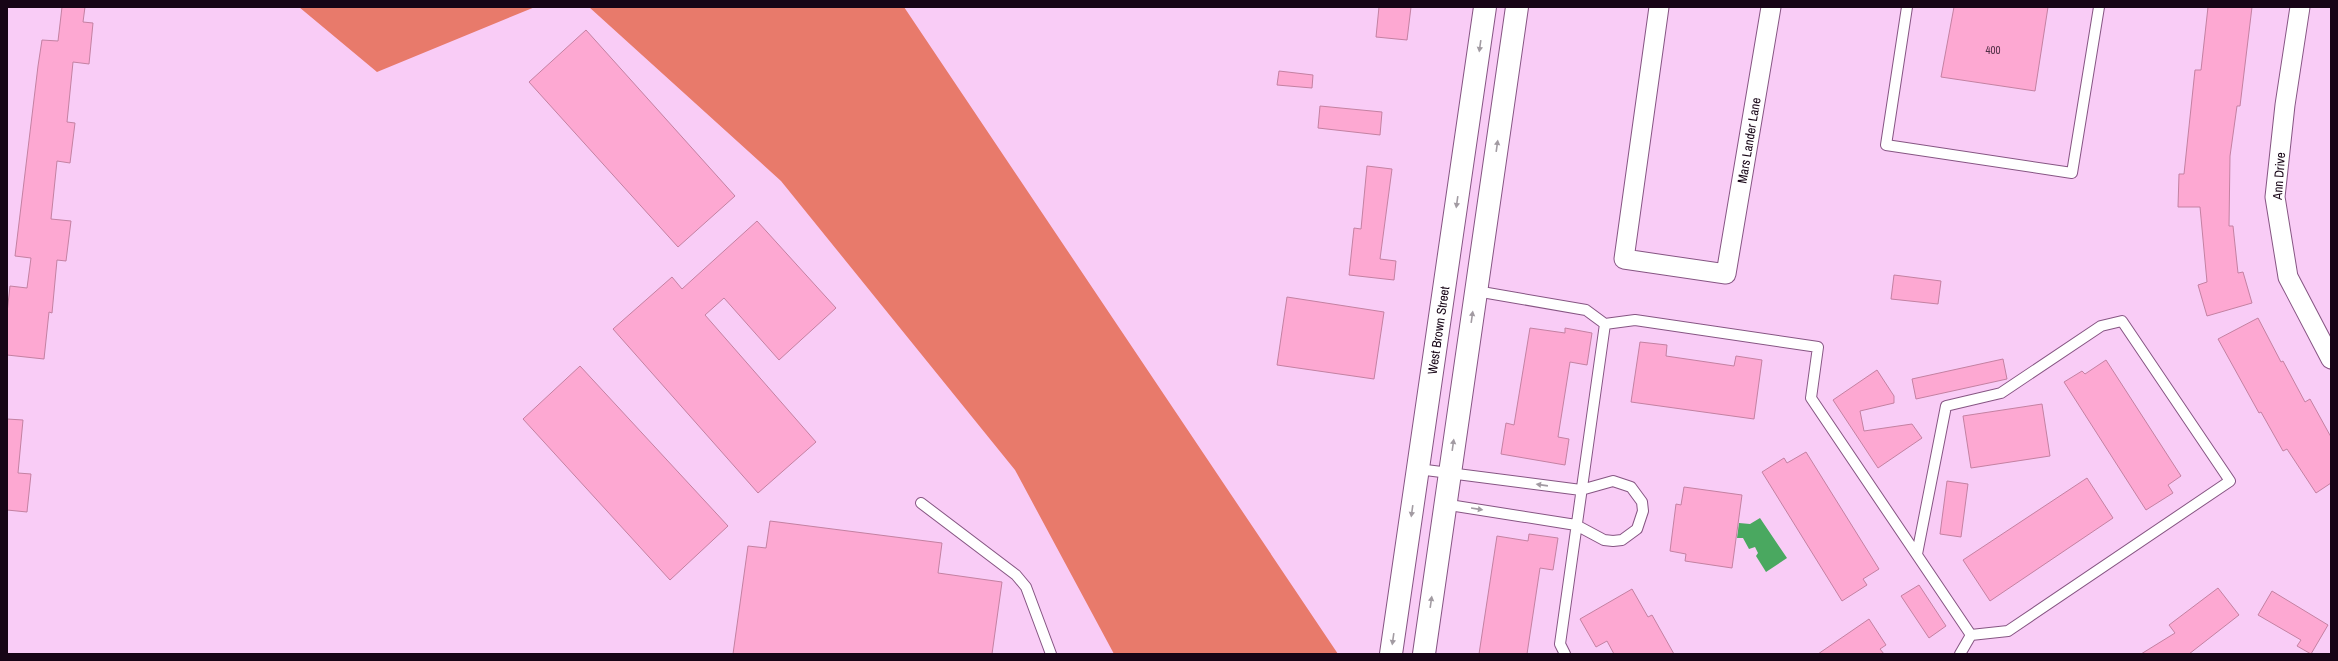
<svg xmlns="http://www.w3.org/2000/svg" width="2338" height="661" font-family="'Archivo Narrow',sans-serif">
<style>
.forest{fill:#e87a6b}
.water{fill:#4aa860}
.building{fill:#fda8d2;stroke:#c481a2}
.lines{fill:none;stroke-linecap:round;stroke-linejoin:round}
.lane-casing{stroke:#865583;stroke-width:12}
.street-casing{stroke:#865583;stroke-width:21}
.secondary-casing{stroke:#865583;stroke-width:24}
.lane{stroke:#fff;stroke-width:10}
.street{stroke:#fff;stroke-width:19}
.secondary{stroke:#fff;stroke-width:22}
.oneway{fill:#a29ba2}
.labels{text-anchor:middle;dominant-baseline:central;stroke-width:3;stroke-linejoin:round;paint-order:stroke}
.number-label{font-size:11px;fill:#502e45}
.street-label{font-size:13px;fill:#170516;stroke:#fefefe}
</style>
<rect width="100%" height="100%" fill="#f9ccf6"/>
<path class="forest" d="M299 7H535L377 72Z
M589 7H904L1338 654H1114L1015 470 781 181Z"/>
<path class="water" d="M1760 518 1787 558 1766 572 1756 556 1758 553 1755 547 1749 549 1743 538H1737L1739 523 1750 524Z"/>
<path class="building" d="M62 7H85L83 22 93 23 89 64 73 62 67 122 75 123 70 163 57 161 51 219 71 221 66 261 57 260 52 313 49 312 44 359 7 355V313L10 286 27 288 31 258 15 256 38 66 42 40 58 41Z
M1379 7H1411L1407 40 1376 37Z
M1954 7H2048L2035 91 1941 77Z
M2208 7H2252L2240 106H2237L2230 156 2229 226H2233L2238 273 2243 272 2252 303 2207 316 2198 285 2207 282 2200 207H2178L2179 174H2184L2195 70H2201Z
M586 30 735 196 678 247 529 82Z
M1279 71 1313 75 1312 88 1277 85Z
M1320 106 1382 112 1380 135 1318 128Z
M1367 166 1392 169 1380 259 1396 261 1394 280 1349 275 1354 228 1361 229Z
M757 221 836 308 779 360 724 298 705 315 816 442 758 493 613 329 672 277 682 289Z
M1894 275 1941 281 1938 304 1891 299Z
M1287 297 1384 312 1374 379 1277 365Z
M2258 318 2281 362 2283 361 2305 402 2310 399 2331 437V483L2316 493 2287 449 2283 451 2261 412 2259 413 2218 339Z
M1530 328 1565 333V328L1592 333 1587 365 1570 362 1558 437 1569 439 1565 465 1501 454 1506 423 1514 425Z
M1640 342 1667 345 1666 356 1734 366 1736 356 1762 360 1754 419 1631 402Z
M2003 359 2007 379 1916 399 1912 379Z
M2106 360 2181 476 2168 485 2173 493 2146 510 2064 382 2082 371 2085 374Z
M580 366 728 526 670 580 523 419Z
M1877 370 1894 396V403L1860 411 1864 431 1912 424 1922 438 1878 468 1833 400Z
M2042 404 2050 456 1971 468 1963 416Z
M7 419 23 420 18 473 31 474 27 512 7 510Z
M1806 452 1879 569 1863 579 1867 585 1842 601 1762 472 1784 458 1787 463Z
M2087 478 2113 518 1990 601 1963 560Z
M1947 481 1968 484 1961 537 1940 534Z
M1684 487 1742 495 1732 568 1685 561 1686 554 1670 551 1676 504 1681 505Z
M770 521 942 543 938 573 1002 582 992 654H733L748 546 766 548Z
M1529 534 1558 538 1553 570 1540 568 1527 654H1479L1497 536 1528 541Z
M1919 585 1946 626 1929 638 1901 596Z
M2218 588 2239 615 2189 654H2141L2175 633 2169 625Z
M1632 589 1648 617 1652 615 1674 654H1614L1607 641 1596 647 1580 619Z
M2272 591 2328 625 2311 654 2297 646 2301 640 2258 615Z
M1869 619 1886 645 1880 649 1884 654H1818Z"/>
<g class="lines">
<defs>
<path id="lane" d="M1907 7 1886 145 2072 173 2099 7
M1476 291 1586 310 1605 324
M1418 469 1581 490 1613 481 1631 487 1642 502 1643 511 1637 529 1622 540 1613 541 1604 540 1576 525 1443 504
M921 503 1016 575 1026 587 1051 654
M1917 554 1946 406 2001 393 2101 326 2122 321 2230 481 2008 631 1971 635
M1565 654 1560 644 1605 324 1635 320 1818 347 1811 398 1971 635 1960 654"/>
<g id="street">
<path id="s1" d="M1659 7 1624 259 1726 274 1771 7"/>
<path d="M2300 7 2285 105 2275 197 2288 277 2331 359"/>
</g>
<g id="secondary">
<path id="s2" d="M1391 654 1485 7"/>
<path d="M1424 654 1517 7"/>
</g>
</defs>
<use href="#lane" class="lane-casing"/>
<use href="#street" class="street-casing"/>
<use href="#secondary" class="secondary-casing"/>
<use href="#lane" class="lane"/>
<use href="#street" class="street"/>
<use href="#secondary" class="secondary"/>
</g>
<defs><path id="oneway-solid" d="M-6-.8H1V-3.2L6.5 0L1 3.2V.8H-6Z"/></defs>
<g class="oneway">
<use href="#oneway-solid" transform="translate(1480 46) rotate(98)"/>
<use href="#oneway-solid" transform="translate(1497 146) rotate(-82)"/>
<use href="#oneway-solid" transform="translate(1457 202) rotate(98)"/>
<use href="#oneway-solid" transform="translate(1472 317) rotate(-82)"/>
<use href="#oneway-solid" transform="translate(1453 445) rotate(-82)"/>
<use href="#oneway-solid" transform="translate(1542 485) rotate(-172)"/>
<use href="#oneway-solid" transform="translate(1477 509) rotate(9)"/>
<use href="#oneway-solid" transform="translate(1412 511) rotate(98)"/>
<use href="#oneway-solid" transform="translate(1431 602) rotate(-82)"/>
<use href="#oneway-solid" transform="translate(1393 639) rotate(98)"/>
</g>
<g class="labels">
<g class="number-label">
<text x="1993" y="50">400</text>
</g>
<g class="street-label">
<text stroke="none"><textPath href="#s1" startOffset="493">Mars Lander Lane</textPath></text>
<text transform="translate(2279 176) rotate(-86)">Ann Drive</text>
<text stroke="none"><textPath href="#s2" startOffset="327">West Brown Street</textPath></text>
</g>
</g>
<rect width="2338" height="661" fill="none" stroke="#170516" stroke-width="16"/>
</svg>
